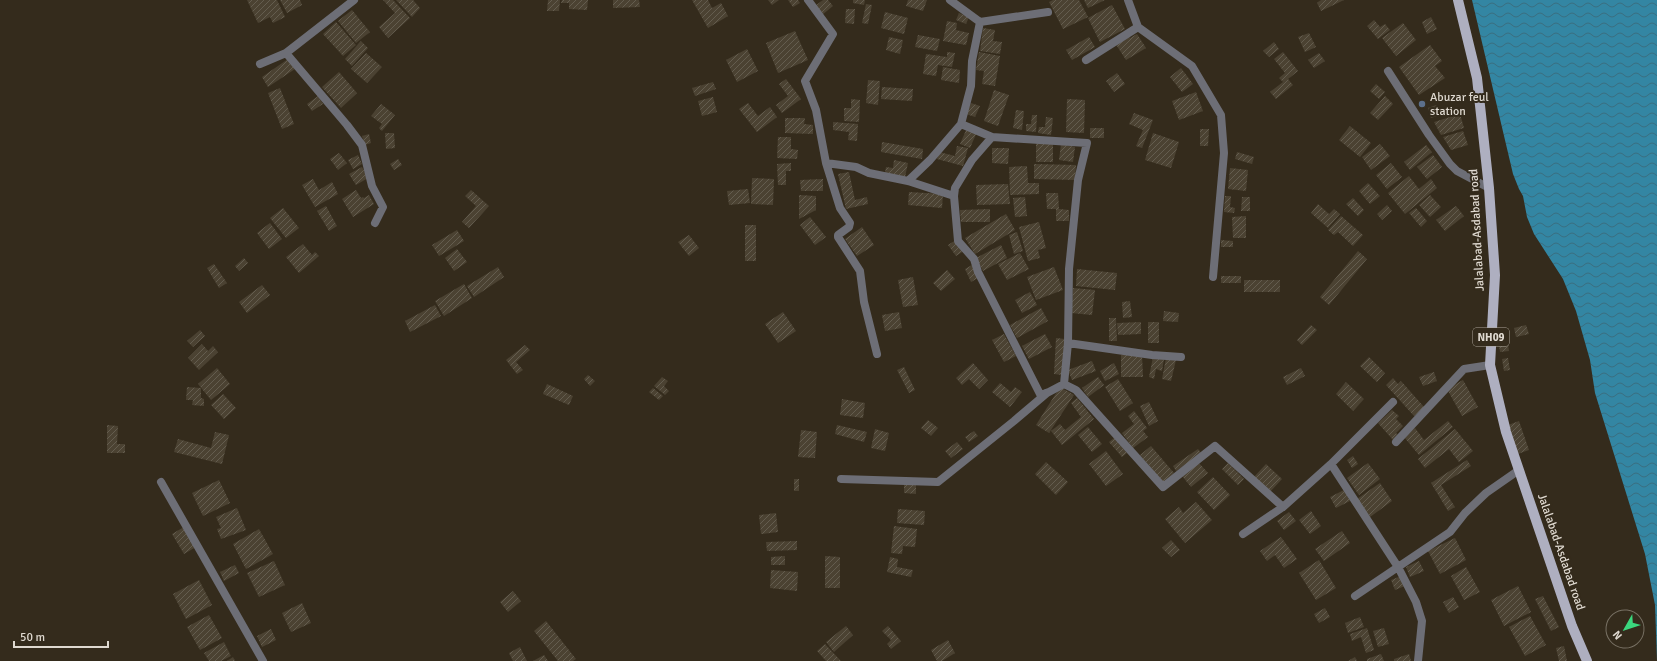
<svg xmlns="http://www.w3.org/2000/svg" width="1657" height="661" font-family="Signika,sans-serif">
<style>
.water{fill:url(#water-waves)}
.building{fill:url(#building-hatch)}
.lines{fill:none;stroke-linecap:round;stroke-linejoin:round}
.street{stroke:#6d6e76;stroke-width:8}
.primary{stroke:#aeafc0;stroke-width:10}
.service-dot{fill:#5c6f8a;stroke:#342b1c;stroke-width:1.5}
.labels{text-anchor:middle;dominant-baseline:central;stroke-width:4;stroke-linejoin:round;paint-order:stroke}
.shield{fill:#342b1c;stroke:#aca59a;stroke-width:1}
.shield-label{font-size:11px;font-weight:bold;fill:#dfd9d0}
.poi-label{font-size:12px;fill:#dfd9d0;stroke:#342b1c;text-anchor:start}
.street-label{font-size:12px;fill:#dfd9d0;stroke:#342b1c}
</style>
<defs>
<pattern id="water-waves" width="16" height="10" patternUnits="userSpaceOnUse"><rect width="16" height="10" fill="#3386a3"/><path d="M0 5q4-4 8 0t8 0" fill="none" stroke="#396e80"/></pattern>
<pattern id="building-hatch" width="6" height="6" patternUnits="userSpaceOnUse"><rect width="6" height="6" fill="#4b4232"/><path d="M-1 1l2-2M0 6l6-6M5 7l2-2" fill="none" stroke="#645d4f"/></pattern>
</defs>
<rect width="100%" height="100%" fill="#342b1c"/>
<path class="water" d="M1472 0H1657V661L1655 605 1645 554 1595 393 1590 360 1576 311 1563 279 1534 234 1527 217 1523 196 1519 189 1513 174Z"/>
<path class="building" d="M247 0H277L285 17 273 23 270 17 258 23Z
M280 0H300L302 5 287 13Z
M383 0H393L410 18 388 38 379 27 395 13Z
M396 0H413L420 8 412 17Z
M548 0H560L559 11H547Z
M562 0H588L587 10 569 9V3H561Z
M613 0H639L640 7 613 8Z
M692 0H708L712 8 721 3 728 16 708 28Z
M768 0H779L772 5Z
M788 0H798L800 3 793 7Z
M823 0H828L833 6 822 15 815 6Z
M853 0H865L864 5 853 3Z
M908 0H927L923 11 906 6Z
M1053 0H1079L1088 17 1063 29 1049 2Z
M1084 0H1105L1088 8Z
M1321 0H1344L1321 11 1317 3Z
M866 4 872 5 868 24 862 23Z
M1112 5 1125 29 1100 42 1088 18Z
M846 9H855L854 24 845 23Z
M352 10 370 32 356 43 338 21Z
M885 12 908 18 904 34 881 28Z
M959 13 969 17 966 24 956 20Z
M1431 17 1437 29 1427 34 1422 22Z
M1374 20 1380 27 1385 24 1390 30 1378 39 1367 26Z
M947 21 957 23 956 30 969 33 966 45 943 41Z
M336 22 356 45 343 56 323 34Z
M1403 23 1416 40 1396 56 1382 38Z
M983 28 995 30 993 41 1002 42 1000 54 980 51Z
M795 31 808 60 778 73 766 43Z
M1309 33 1316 47 1305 52 1298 37Z
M1137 34 1146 48 1126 60 1115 43 1128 35 1130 38Z
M918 35 940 39 937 51 915 47Z
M889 37 903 40 900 54 886 50Z
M1089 37 1095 47 1072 60 1066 50Z
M361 41 368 48 352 66 345 59Z
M1274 42 1279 49 1269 57 1263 51Z
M1430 45 1442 61 1435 66 1445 78 1419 95 1399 67Z
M747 49 758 71 737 82 726 60Z
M947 52 955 53 952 67 938 65 936 76 923 74 926 54 947 57Z
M979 52 1000 56 995 86 982 84 984 71 976 70Z
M1283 52 1298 71 1288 79 1293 85 1276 99 1270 92 1283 82 1279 78 1285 73 1274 59Z
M366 53 382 67 367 83 351 69Z
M1319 53 1325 61 1314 68 1308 60Z
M288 59 295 69 268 87 262 77Z
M943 67 960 70 959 83 941 80Z
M1181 68 1193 84 1182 92 1170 77Z
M339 72 357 93 341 108 322 87Z
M1117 73 1125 84 1114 92 1106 81Z
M786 79 801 99 782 113 776 105 788 96 779 84Z
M868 80 880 81 878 105 866 103Z
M713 82 716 89 695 96 692 88Z
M1376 84 1385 92 1379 99 1370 91Z
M882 87 913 89 912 101 881 99Z
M280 88 294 124 282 129 268 93Z
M994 90 1009 95 998 126 984 121Z
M1196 92 1203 111 1179 120 1172 101Z
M318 96 323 104 312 111 307 104Z
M1385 96 1393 104 1378 120 1370 113Z
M713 97 717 112 702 116 698 101Z
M851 99 860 100 859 122 844 121V108H851Z
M1067 99 1085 100 1084 133 1066 132Z
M748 103 758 116 770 107 777 117 757 132 739 109Z
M971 103 980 106 975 117 966 114Z
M381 104 395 115 382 131 379 128 382 124 371 116Z
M1436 105 1440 115 1431 118 1428 108Z
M1016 110 1024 111 1022 130 1013 128Z
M1134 113 1153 120 1142 148 1136 146 1143 130 1129 124Z
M1460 114 1464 128 1441 135 1434 122Z
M1032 115H1037L1036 132 1026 131V124H1031Z
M1046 117 1053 118 1051 135 1038 133 1039 127H1045Z
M785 118H805L804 124 813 125V134L785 133Z
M833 122 858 124 857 141 848 140 849 132 833 130Z
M1350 126 1371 143 1360 157 1339 140Z
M967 128 977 132 970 148 960 144Z
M1090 128H1104V138H1090Z
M1200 129H1209L1208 146H1200Z
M1463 131 1468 145 1451 150 1443 137Z
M385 133H394L395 148 386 149Z
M1153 133 1179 142 1171 168 1145 160Z
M369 134 371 143 365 145 362 136Z
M778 137H791V149L798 150 797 159 777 158Z
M882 142 923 149 922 159 881 152Z
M1036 143 1053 144V162H1036Z
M1061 144 1075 147 1073 162 1059 160Z
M1380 144 1390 156 1371 170 1362 157Z
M1426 145 1432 152 1410 170 1404 162Z
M957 146 968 148 963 166 937 159 939 152 955 156Z
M992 148H1009L1008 164 992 163Z
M1237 152 1254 157 1252 164 1235 159Z
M339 153 347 163 338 170 330 159Z
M358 155 362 164 353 169 348 160Z
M1433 155 1442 167 1427 179 1417 167Z
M398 159 402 165 394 170 390 164Z
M894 160 908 163 905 177 885 173 886 167 893 168Z
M791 163V171H786V185H778L777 164Z
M1391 163 1402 177 1387 189 1376 175Z
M1034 164 1076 165 1075 180 1034 179Z
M1027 166 1028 183H1039V194L1010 195 1009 167Z
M362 167 368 178 356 185 349 174Z
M1230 168 1248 170 1246 191 1228 189Z
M849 172 855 200 867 197 868 204 846 209 838 174Z
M1409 176 1419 189 1431 179 1437 188 1405 214 1388 193Z
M752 178 774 179 773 205 751 204Z
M313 179 319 190 332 182 338 194 315 207 302 185Z
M823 179V191H801L800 180Z
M1368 183 1380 196 1370 204 1359 191Z
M1008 184 1010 204 977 205 976 185Z
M748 189 750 203 729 205 727 191Z
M356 190 361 198 363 197 364 198 369 195 374 204 353 217 342 199Z
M471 190 489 206 469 228 462 222 476 206 465 196Z
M909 192 943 194 942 208 908 205Z
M1046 193H1058L1059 209 1069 210V221H1056V209H1047Z
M799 195 816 196V210L799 219Z
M1430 195 1441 207 1430 217 1419 205Z
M1225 196H1231L1230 207 1235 208 1234 213 1224 212Z
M1025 197 1027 216 1015 217 1013 198Z
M1242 197H1250V211H1241Z
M1353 198 1364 210 1358 216 1346 204Z
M1318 204 1329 214 1334 209 1340 214 1328 228 1311 213Z
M1387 205 1392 211 1382 220 1377 214Z
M326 206 337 226 329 231 317 211Z
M1456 206 1464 216 1445 231 1436 220Z
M283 208 299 228 286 238 270 218Z
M1416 208 1427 221 1421 227 1409 213Z
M990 209V222H961L960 210Z
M1006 214 1015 230 975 254 965 238Z
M1246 216V238H1233L1232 217Z
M1341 216 1363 235 1353 246 1338 232 1334 235 1328 230Z
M810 217 826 237 815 245 800 225Z
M1039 222 1046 248 1038 250 1040 258 1028 261 1019 227Z
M270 223 282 239 269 249 257 233Z
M745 225H756V261H745Z
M862 227 874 245 857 256 845 239Z
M457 230 464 241 439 256 432 245Z
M1017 232 1023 251 1014 254 1009 235Z
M689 235 699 248 689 256 678 242Z
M956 240 964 251 956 256 948 245Z
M1221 240 1233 241V247H1221Z
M303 244 312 255 315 252 319 256 299 273 286 257Z
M1001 245 1007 258 983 271 976 258Z
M457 249 467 262 454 271 445 258Z
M1358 251 1367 259 1329 305 1320 297Z
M1020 253 1029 269 1007 280 998 264Z
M244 258 248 263 239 271 235 266Z
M214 264 227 283 219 288 207 268Z
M972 265 978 278 971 282 965 269Z
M498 267 504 277 474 297 467 286Z
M1054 267 1063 290 1036 300 1027 277Z
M1077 269 1117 273 1115 290 1076 286Z
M947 270 955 279 941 291 933 283Z
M1221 276H1241V283H1221Z
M913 277 918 305 903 307 898 280Z
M1244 280H1280V292H1244Z
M464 284 472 298 444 316 435 301Z
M262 285 270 295 247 313 239 302Z
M1073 288 1095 290 1092 315 1071 313Z
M1030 292 1037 305 1022 313 1015 300Z
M1130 301 1132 317 1123 318 1122 302Z
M435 305 441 316 410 332 405 321Z
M1041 308 1048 321 1017 338 1010 325Z
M1164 311 1179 313 1178 322 1163 321Z
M783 312 796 331 778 343 765 324Z
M899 312 902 328 885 331 882 315Z
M1109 318H1116L1117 341H1109Z
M1141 322V334L1118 335 1117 323Z
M1148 322H1159V343H1148Z
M1311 325 1317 330 1302 345 1297 340Z
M1526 325 1529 334 1516 337 1514 328Z
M200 330 205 336 193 347 187 341Z
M1506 330 1509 351 1500 352 1497 332Z
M1004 334 1016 356 1004 362 992 340Z
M1045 334 1052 347 1029 359 1022 346Z
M1056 338 1065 339 1062 375 1054 374Z
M202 344 208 351 213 346 218 352 199 370 188 358Z
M525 345 530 350 516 362 523 370 517 374 506 360Z
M1121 355H1142L1143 377H1121Z
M1153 357 1164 359 1162 371 1156 369 1154 379 1149 377Z
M1369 357 1385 373 1377 382 1360 366Z
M1166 358 1176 360 1171 381 1162 379Z
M1508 358 1510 370 1504 371 1502 359Z
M1092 361 1096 371 1072 380 1068 370Z
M973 363 988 380 979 389 969 379 962 385 956 378Z
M1114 363 1119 374 1105 381 1100 371Z
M904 367 915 390 909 393 897 370Z
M217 368 230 384 211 400 198 384Z
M1301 368 1305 376 1287 385 1283 377Z
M1434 372 1437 381 1423 386 1419 377Z
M588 375 595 381 590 386 584 379Z
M662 377 668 381 664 386 669 391 665 395 654 386Z
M1098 377 1104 385 1088 397 1082 388Z
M1393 378 1398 384 1401 381 1424 407 1414 416 1386 385Z
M1118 379 1133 403 1120 411 1105 387Z
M1463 380 1478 407 1462 416 1447 389Z
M1346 382 1364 399 1353 411 1336 394Z
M1000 383 1011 392 1015 387 1022 392 1010 407 992 392Z
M547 384 573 396 569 405 543 394Z
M187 387 201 388V398L204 399V406L192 405 193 400H186Z
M1060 387 1074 395 1049 433 1036 425Z
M653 388 663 396 659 400 649 392Z
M223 394 236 408 224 419 211 405Z
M1077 398 1094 419 1062 445 1051 431 1060 424 1065 430 1081 417 1071 403Z
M842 399 865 403 863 418 840 415Z
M1149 402 1158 421 1149 426 1140 406Z
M1392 410 1399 416 1396 419 1403 426 1396 433 1398 435 1393 440 1378 423Z
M1134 411 1147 428 1143 431 1148 437 1133 448 1122 433 1134 424 1128 416Z
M928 420 938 428 931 436 921 428Z
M1448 421 1453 427 1419 455 1404 437 1415 428 1424 440Z
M1519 421 1529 450 1518 454 1508 425Z
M107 425 118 426 117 444H125V453H107Z
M837 425 867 432 864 442 835 434Z
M1088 427 1102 444 1092 452 1078 435Z
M875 429 889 433 885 451 871 448Z
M1455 429 1473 451 1459 462 1449 449 1425 468 1418 459Z
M801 430 817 432 815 458 798 457Z
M974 431 978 436 969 442 965 437Z
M215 432 229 435 222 464 174 452 178 439 211 448Z
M1114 438 1127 453 1122 457 1109 442Z
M957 442 963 449 951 458 945 451Z
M1151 446 1174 473 1163 482 1140 455Z
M1198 449 1202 454 1176 471 1173 466Z
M1106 451 1123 474 1106 486 1089 464Z
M1353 456 1358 464 1352 468 1347 460Z
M1467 460 1471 466 1441 485 1455 507 1448 511 1431 483Z
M1046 462 1068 482 1056 495 1035 474Z
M1198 462 1208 473 1191 487 1182 476Z
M1228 463 1244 479 1238 485 1222 469Z
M1368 463 1380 479 1359 495 1347 478Z
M1266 464 1282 479 1269 493 1253 478Z
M1213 477 1230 495 1214 510 1197 492Z
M794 479H799V491H794Z
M219 480 230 503 203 516 192 493Z
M1380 483 1392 501 1370 517 1357 499Z
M904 484 916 485V494L904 493Z
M1344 490 1350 501 1336 508 1330 497Z
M1196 502 1212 520 1185 543 1165 519 1179 507 1183 513Z
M237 508 246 530 221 539 217 529 221 528 216 517Z
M898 509 925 511 924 525 897 523Z
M1311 511 1321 526 1310 534 1299 520Z
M1289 512 1296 521 1284 530 1277 521Z
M776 513 778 532 761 534 759 515Z
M894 526 917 529 915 547 903 546 902 554 891 553Z
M184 527 196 547 184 554 172 534Z
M259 529 273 554 246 569 233 544Z
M1342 531 1350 543 1324 561 1315 549Z
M1281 537 1297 559 1284 568 1275 555 1267 561 1260 551Z
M1455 538 1466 560 1440 574 1428 551Z
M1171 540 1180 550 1171 557 1162 548Z
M797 541V550L767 551 766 542Z
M785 556V565H771V557Z
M825 556 840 557V588H825Z
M890 557 898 559 897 567 913 570 911 577 887 572Z
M1319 560 1336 588 1316 600 1299 573Z
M274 561 285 585 259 597 247 573Z
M1419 561 1424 571 1410 577 1406 567Z
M235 565 239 573 224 581 220 572Z
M1466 567 1480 592 1464 600 1451 576Z
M771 570 798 572 797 591 770 588Z
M1401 576 1405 586 1395 590 1391 580Z
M199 580 212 605 186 619 173 594Z
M1518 586 1531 612 1504 626 1491 600Z
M513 591 521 601 508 612 500 602Z
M1543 596 1559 627 1551 631 1535 599Z
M1453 597 1459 607 1449 613 1443 602Z
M302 603 311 623 291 632 282 613Z
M1325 608 1330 617 1319 623 1314 614Z
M209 615 222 638 200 650 187 627Z
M1530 616 1546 645 1525 656 1509 627Z
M1360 617 1364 627 1348 633 1345 623Z
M546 621 576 659 573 661H558L534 631Z
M846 626 853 635 834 652 826 642Z
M888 626 901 641 891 649 887 644 891 640 882 631Z
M1367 628 1374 650 1366 653 1361 637 1352 641 1350 634Z
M1384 628 1389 644 1378 647 1373 631Z
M271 629 276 640 262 647 257 636Z
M948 640 955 653 942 661H937L931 650Z
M224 642 231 656 221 661H209L204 653Z
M825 644 841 661H826L817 651Z
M1564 646 1567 661H1559L1556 648Z
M520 647 527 661H513L509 653Z
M1381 654 1384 661H1367V659Z
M1409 654 1411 661H1394V659Z
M544 655 548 661H533Z
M233 657 235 661H227Z
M1355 657 1357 661H1348Z"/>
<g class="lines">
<path class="street" d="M808 0 833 34 805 81 816 110 826 163 856 167 869 173 908 181 954 196
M950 0 980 22 972 61 971 86 961 124 992 137 1087 143 1078 180 1069 269 1068 343 1064 384
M1128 0 1138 27 1192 66 1221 115 1224 153 1213 277
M980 22 1048 12
M286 53 347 125 362 145 372 186 383 207 375 223
M1086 60 1138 27
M260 64 286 53 354 0
M1388 71 1429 135 1450 164 1457 171 1489 188
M992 137 972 160 955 188 954 196 958 241 974 259 978 272 1041 396 1046 393
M826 163 840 208 850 223 849 227 838 235V237L860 271 864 302 877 354
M908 181 930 160 961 124
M1068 343 1152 355 1181 357
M1396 442 1464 369 1490 365
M1331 464 1393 402
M841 479 938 482 1014 421 1047 393 1064 384 1076 390 1163 487 1215 446 1283 507
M161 482 263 661
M1243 534 1283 507 1331 464 1398 567 1416 602 1422 621 1418 661
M1355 596 1450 532 1465 513 1486 493 1519 470"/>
<path class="primary" d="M1458 0 1477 78 1489 188 1495 275 1490 365 1506 432 1572 626 1587 661"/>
</g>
<circle class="service-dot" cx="1422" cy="104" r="4"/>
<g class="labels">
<rect class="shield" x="1473" y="328" width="36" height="18" rx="3"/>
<g class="shield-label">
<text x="1491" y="337">NH09</text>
</g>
<g class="poi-label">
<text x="1430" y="97">Abuzar feul<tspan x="1430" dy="14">station</tspan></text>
</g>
<g class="street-label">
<text transform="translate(1477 230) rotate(-93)">Jalalabad-Asdabad road</text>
<text transform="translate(1561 552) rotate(71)">Jalalabad-Asdabad road</text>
</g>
</g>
<g transform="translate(1625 629) rotate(231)"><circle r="19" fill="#342b1c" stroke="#787164"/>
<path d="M0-3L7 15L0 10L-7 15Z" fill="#3bd77e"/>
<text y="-6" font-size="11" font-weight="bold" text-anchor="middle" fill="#dfd9d0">N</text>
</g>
<path d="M14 641v6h94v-6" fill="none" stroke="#dfd9d0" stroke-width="2"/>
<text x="20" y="641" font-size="12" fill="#dfd9d0" stroke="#342b1c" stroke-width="3" paint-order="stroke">50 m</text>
</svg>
